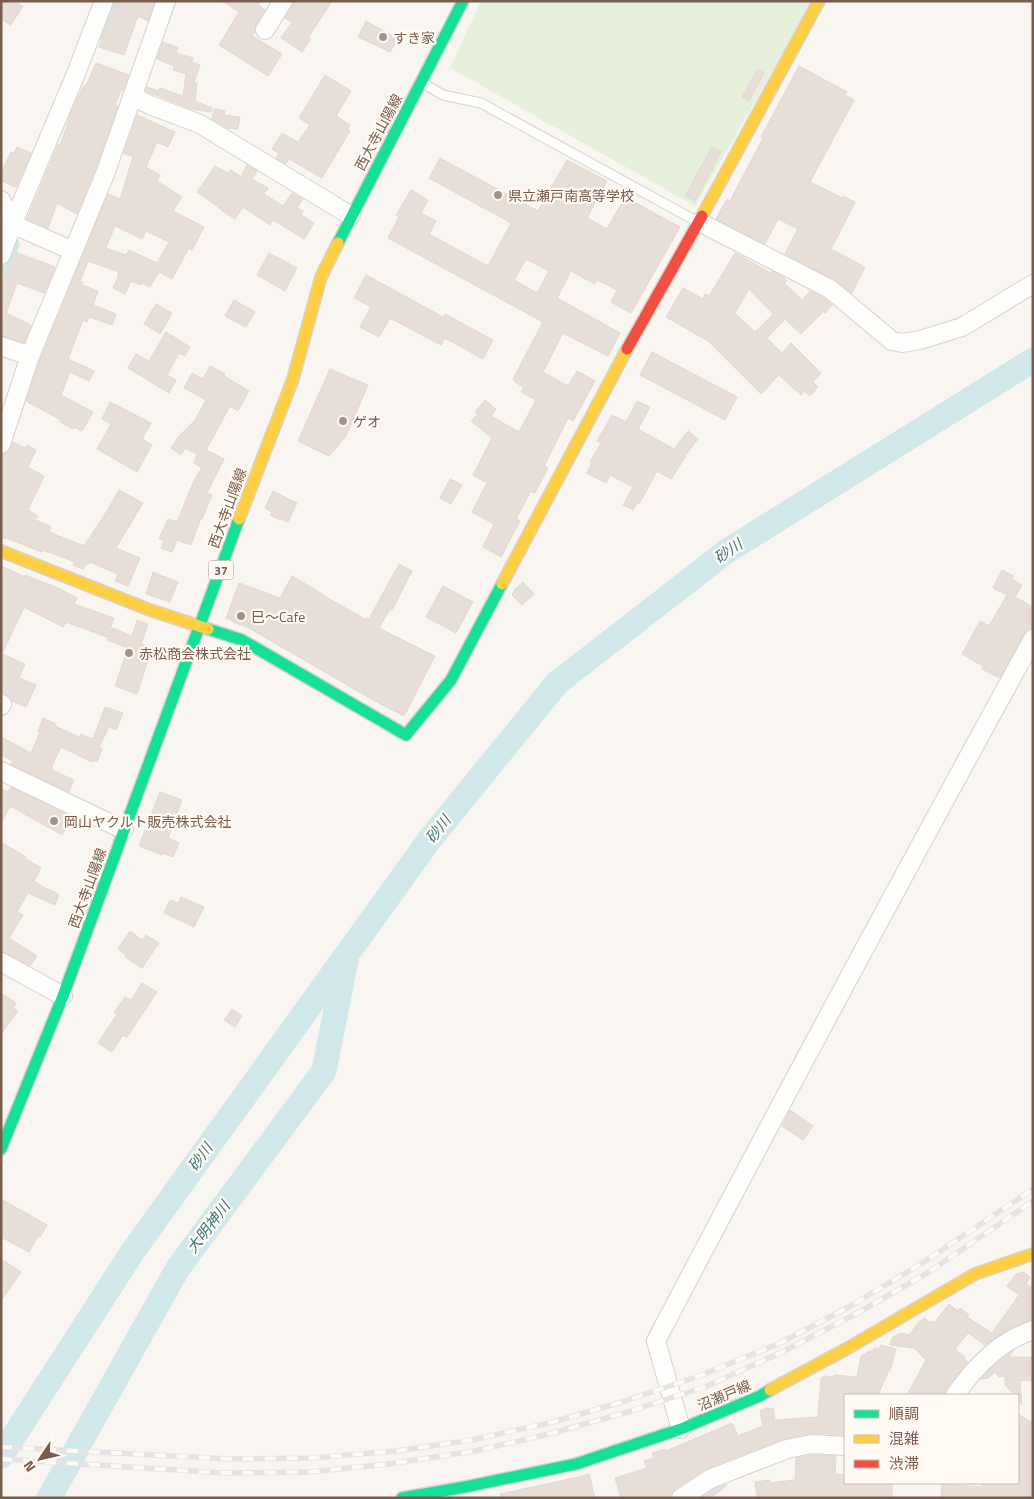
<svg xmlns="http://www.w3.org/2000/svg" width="1034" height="1499" font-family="'Titillium Web','Noto Sans JP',sans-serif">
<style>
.green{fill:#e7f0db}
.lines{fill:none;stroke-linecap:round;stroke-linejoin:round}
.canal{stroke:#d0e8ea;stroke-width:15}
.river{stroke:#d0e8ea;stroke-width:25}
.building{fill:#e6ded7;stroke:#e2d8d1;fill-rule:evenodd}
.lane-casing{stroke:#d7d1cb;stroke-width:11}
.street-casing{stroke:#d7d1cb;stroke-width:20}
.fast-casing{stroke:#d9d2cb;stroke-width:14}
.slow-casing{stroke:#d9d2cb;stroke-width:14}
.jam-casing{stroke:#d9d2cb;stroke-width:14}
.lane{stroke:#fefefd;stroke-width:9}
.street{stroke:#fefefd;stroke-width:18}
.fast{stroke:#16e098;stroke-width:11}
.slow{stroke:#ffcf43;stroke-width:11}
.jam{stroke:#f24e42;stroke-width:11}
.rail-casing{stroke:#e6e3e7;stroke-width:5.5}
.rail{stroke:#fffaf3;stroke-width:4;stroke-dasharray:11;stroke-linecap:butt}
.poi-dot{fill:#a69286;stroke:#fffaf3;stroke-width:2}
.labels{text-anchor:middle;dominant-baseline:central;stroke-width:4.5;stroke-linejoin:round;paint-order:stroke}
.shield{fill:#fffaf3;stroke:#a28b7f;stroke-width:1}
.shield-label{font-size:12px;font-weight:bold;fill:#7a5c4d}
.poi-label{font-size:14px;fill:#7a5c4d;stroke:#fffaf3;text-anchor:start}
.street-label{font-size:14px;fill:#7a5c4d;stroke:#fffaf3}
.water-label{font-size:15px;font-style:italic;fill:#3f767e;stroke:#fffaf3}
</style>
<rect width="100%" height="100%" fill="#f9f5f0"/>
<path class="green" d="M481 1H813L695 206 450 68Z"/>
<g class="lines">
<path class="canal" d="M101 32 113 1
M1 273 12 244"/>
<path class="river" d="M1 1456 133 1251 430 839 557 683 727 551 1033 360
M49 1498 178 1268 324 1071 346 960"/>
</g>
<path class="building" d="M1 1H15L23 6 11 25 1 19Z
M118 1H155L148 21 138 16 124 55 99 47 109 20Z
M222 1H261L258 5 265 10 256 24 255 32 252 36 282 54 268 76 219 45 239 12Z
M294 1H303L305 4 307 1H332L308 38 311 39 302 52 281 38 292 22 285 18 292 7Z
M366 21 398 39 390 52 358 37Z
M163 42 178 48 176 53 193 58 192 62 200 65 194 83H197L195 101 212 108 211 112 191 109 146 91 147 87 159 91 160 88 183 96 186 74 173 70 174 66 157 59Z
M96 63 129 75 123 90H121L115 105 118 106 95 170 77 214 57 203 48 228 27 219 58 145 60 146 72 110 84 85 86 86Z
M799 66 847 92 845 95 854 100 810 182 842 198 843 196 855 202 831 249 865 267 852 293 835 280 785 254 798 229 778 219 765 244 716 219 727 199 730 201 763 138 761 137Z
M758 69 764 73 749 101 742 97Z
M325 75 351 91 336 116 350 125 348 129 350 131 322 178 289 159 286 164 276 158 279 153 272 149 282 133 298 142 310 125 299 118Z
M214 109 225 111 224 115 240 117 238 129 227 128 212 119Z
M137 115 175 132 168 147 157 142 146 167 160 175 157 181 182 197 173 211 204 227 192 250 189 248 172 279 159 272 150 287 142 283 141 285 131 281 125 294 113 288 119 275 117 274 119 272 88 261 80 281 83 282 82 285 98 291 93 305 116 314 112 325 89 317 87 322 83 320 68 359 94 371 89 381 70 372 61 395 93 412 82 431 74 427 73 429 60 422 61 420 26 401 40 360 108 194 120 199 133 157 124 153ZM115 226 142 239 146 231 169 242 157 263 129 250 126 255 106 248Z
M17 147 31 153 16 187 1 181V173L11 152 14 153Z
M712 147 721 152 695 201 685 196Z
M440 158 538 211 567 160 607 181 587 218 607 229 625 197 680 227 631 313 611 302 617 290 597 280 595 284 571 271 557 298 620 333 608 356 563 333 543 372 568 386 577 371 595 381 573 421 568 418 544 466 548 468 535 493 531 491 516 519 520 521 501 557 483 547 494 524 472 512 487 483 473 475 492 438 471 421 478 414 475 412 485 400 496 409 491 416 519 432 536 400 521 392 524 387 515 382V380L513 379 543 322 388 238 399 217 396 215 411 190 428 200 421 213 436 221 429 234 488 266 511 223 429 178ZM526 259 549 271 537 293 514 280Z
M247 165 257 171 252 179 268 188 264 194 283 206 292 193 303 199 297 208 303 211 301 215 314 223 304 239 273 220 270 225 243 207 235 219 221 210V209L197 192 215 166 228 173 231 170 241 177Z
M15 252 55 267 44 293 17 283 6 313 31 325 24 343 1 336V279L4 280Z
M269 253 297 268 285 291 257 275Z
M735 253 771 273 772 271 783 277 787 281 784 283 802 300 810 291 824 298 832 305 825 313 824 311 801 334 785 319 767 338 782 353 791 343 821 373 813 382 818 387 810 396 804 391 801 395 779 375 761 394 708 341 666 317 683 288 703 299 705 294 709 296ZM749 289 773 314 755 332 735 313Z
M366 275 443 317 445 314 493 340 483 359 445 338 441 345 390 318 379 337 360 327 371 307 354 298Z
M234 300 255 312 246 327 225 316Z
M156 304 172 313 160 334 144 324Z
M166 332 190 347 185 356 179 353 167 375 176 380 169 393 128 368 136 354 149 361Z
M652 352 737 397 725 420 640 375Z
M210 366 225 374 224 376 249 391 238 411 230 406 206 450 224 459 207 493 212 495 202 519 201 518 191 545 177 540 172 552 161 548 164 540 159 539 168 519 177 522 195 478 202 468 194 463 197 454 185 448 181 455 171 448 179 436 195 420 206 400 184 388 192 373 203 379Z
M330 369 368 385 346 436 329 456 298 441Z
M637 401 650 407 638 429 674 449 688 431 698 439 685 456H686L671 479 657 471 639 504 637 503 633 510 623 505 633 487 610 475 606 483 587 473 592 463 590 462 601 443 597 441 612 415 626 422Z
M110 402 151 423 142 439 152 445 137 472 97 449 111 424 102 419Z
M13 442 25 448 27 445 36 450 28 467 44 476 28 510 38 516 35 520 51 526 49 532 84 546 105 514 119 490 143 503 116 548 140 558 128 586 115 581 118 574 90 562 89 564 87 563 83 569 73 565 75 562 43 550 42 552 6 538H1V454L8 452Z
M450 479 462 485 451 504 440 498Z
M273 491 297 503 288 522 281 519 280 520 270 515 272 512 265 508Z
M399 564 412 571 392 610 390 609 379 628 435 656 404 716 373 700 249 628 233 622V621L226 618 239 583 280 598 292 576 324 595V596L365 619 366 618 369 619Z
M1 566 25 577V575L58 588 77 598 74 604 114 618 107 637 66 622 63 627 24 607 2 654 25 664 19 678 36 685 26 707 12 701 7 695 1 693Z
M1002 570 1014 576 1012 579 1022 585 1015 597 1033 607V628L1027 630 1024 634 1000 678 982 669 983 666 962 654 980 621 989 626 1007 595 993 588Z
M153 572 178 582 170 602 146 594Z
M523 582 534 594 522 605 512 595 515 589Z
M443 586 473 602 456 633 426 617Z
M137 620 148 624 141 644 152 648 137 694 115 686 128 648 107 640 112 628 132 636Z
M105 707 123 713 116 730 109 727 99 747 102 749 97 762 93 760 92 762 61 747 51 768H53L52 770 74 780 69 792 11 764 13 761 1 755V737L31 753 40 732 38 731 43 718 56 724 55 726 79 737 81 734 93 739Z
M11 787 72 817 62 835 10 806 1 823V788L8 792Z
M160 792 182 800 168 838 179 843 173 857 162 853V855L139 846Z
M1 842 26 857 25 858 41 868 34 881 45 888 59 894 55 905 28 893 17 912 23 915 9 938 37 956 30 966 1 951Z
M181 897 204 907 194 927 164 913 170 900 178 903Z
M130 931 142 940 146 935 159 943 142 968 125 957 126 955 118 949Z
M142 983 157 992 127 1037 123 1035 112 1052 98 1043 117 1014 114 1012 125 997 131 1000Z
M1 993 16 1003 13 1008 18 1011 1 1034Z
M232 1009 242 1016 235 1027 224 1020Z
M790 1110 813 1126 803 1140 782 1126Z
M1 1199 47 1225 40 1237 38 1236 29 1252 1 1237Z
M1 1259 21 1272 1 1301Z
M1023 1272 1030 1277 1026 1284 1033 1288V1320L1009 1329 985 1345 968 1333 955 1349 965 1357 963 1358 968 1362 946 1389 945 1395H907L926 1360 914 1348 890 1345 892 1338 900 1333 909 1335 920 1321 925 1318 930 1323 931 1321 934 1323 949 1304 958 1311 960 1308 969 1315 967 1317 992 1333 1019 1295 1007 1286 1016 1274Z
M881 1345 896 1349 890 1371 889 1370 878 1395H845V1435L812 1433 783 1439 704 1470 675 1489 672 1493 670 1498H621L615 1478 647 1468 644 1461 654 1458 652 1453 665 1449 666 1451 732 1423 738 1436 763 1426 760 1411 764 1409 773 1408 775 1420 818 1417 821 1378 825 1376 833 1377 834 1375 857 1377 861 1356 870 1351H872L875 1348 879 1349Z
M1013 1351 1009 1357H1031L1033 1363V1381L1020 1380 1022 1405 1018 1400V1395H1014L1005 1385V1376L999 1377 995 1372 988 1378 981 1379 994 1365Z
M1018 1414 1033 1423V1498H941L942 1484 982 1487 983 1483H1018Z
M813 1455 836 1456 835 1474 845 1475V1483H892V1498H757L755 1482 770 1480V1483L795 1480 796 1458Z
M589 1474 595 1498H501L500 1494 579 1477Z
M724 1485H727L711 1498H701L715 1488Z"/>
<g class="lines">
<defs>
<path id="lane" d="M423 83 443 95 481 103 698 222"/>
<path id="street" d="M265 30 283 1
M132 96 150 105 200 124 351 216
M1 200 13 223 1 255
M699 222 830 289 892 341 902 343 920 340 962 327 1033 284
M73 251 21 228 13 223 75 76 104 1
M1 346 30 356
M1 444 30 356 105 174 166 1
M1 706 2 704
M1 771 124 830
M1 962 63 996
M955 1395C970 1374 988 1353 1011 1340 1018 1336 1026 1333 1033 1330
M681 1429 656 1341C779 1106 905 872 1033 639
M681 1498 710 1479 787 1449 812 1444 845 1446"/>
<path id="fast" d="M338 243 463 1
M208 629 242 640 406 735 451 680 502 584
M1 1149 63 996 239 519
M402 1498 465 1487 576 1464 681 1429 760 1396 770 1390"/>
<path id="slow" d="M702 216 819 1
M239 519 293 379 321 277 338 243
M1 551 150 610 208 629
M502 584 627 349
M770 1390 848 1348 975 1274 1033 1254"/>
<path id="jam" d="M627 349 702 216"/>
</defs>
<use href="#lane" class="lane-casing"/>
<use href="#street" class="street-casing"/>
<use href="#fast" class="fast-casing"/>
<use href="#slow" class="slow-casing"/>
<use href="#jam" class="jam-casing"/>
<use href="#lane" class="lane"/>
<use href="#street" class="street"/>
<use href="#fast" class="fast"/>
<use href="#slow" class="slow"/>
<use href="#jam" class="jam"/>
<defs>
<path id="rail" d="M1 1447 230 1459 312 1458 396 1451 472 1440 553 1422 622 1402 699 1376 778 1344 847 1308 924 1262 1033 1189
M1 1459 224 1473 309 1472 388 1464 475 1451 553 1433 631 1411 707 1386 782 1352 854 1315 929 1272 1033 1201"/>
</defs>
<use href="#rail" class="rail-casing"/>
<use href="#rail" class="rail"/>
</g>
<g class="poi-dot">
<circle cx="383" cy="37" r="5"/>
<circle cx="498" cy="195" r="5"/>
<circle cx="343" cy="421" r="5"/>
<circle cx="241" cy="616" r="5"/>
<circle cx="129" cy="653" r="5"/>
<circle cx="54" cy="821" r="5"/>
</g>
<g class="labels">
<rect class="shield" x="208.5" y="560.5" width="25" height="19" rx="4"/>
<g class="shield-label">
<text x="221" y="570">37</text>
</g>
<g class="poi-label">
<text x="393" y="37">すき家</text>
<text x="508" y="195">県立瀬戸南高等学校</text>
<text x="353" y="421">ゲオ</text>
<text x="251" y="616">巳～Cafe</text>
<text x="139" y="653">赤松商会株式会社</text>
<text x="64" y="821">岡山ヤクルト販売株式会社</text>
</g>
<g class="street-label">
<text transform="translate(378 132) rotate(-62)">西大寺山陽線</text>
<text transform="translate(227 508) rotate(-70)">西大寺山陽線</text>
<text transform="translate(87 888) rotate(-70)">西大寺山陽線</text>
<text transform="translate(724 1395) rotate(-23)">沼瀬戸線</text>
</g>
<g class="water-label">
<text transform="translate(728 551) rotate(-35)">砂川</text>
<text transform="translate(438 829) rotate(-52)">砂川</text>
<text transform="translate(200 1157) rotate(-54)">砂川</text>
<text transform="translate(208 1227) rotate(-53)">大明神川</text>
</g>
</g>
<rect width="1034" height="1499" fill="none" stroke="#7a5c4d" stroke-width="5"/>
<rect x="844" y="1394" width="175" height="90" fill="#fffaf3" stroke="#cabbb1"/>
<rect x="854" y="1410" width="25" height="8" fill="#16e098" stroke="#cabbb1"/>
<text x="889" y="1419" font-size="15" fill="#7a5c4d">順調</text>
<rect x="854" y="1435" width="25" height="8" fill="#ffcf43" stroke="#cabbb1"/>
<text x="889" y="1444" font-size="15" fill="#7a5c4d">混雑</text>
<rect x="854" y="1460" width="25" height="8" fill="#f24e42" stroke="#cabbb1"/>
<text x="889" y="1469" font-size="15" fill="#7a5c4d">渋滞</text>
<g transform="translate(40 1459) rotate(235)" stroke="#fffaf3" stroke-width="4" paint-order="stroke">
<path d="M0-4L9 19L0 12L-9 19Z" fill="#7a5c4d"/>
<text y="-8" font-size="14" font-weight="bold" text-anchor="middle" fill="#7a5c4d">N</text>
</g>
</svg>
